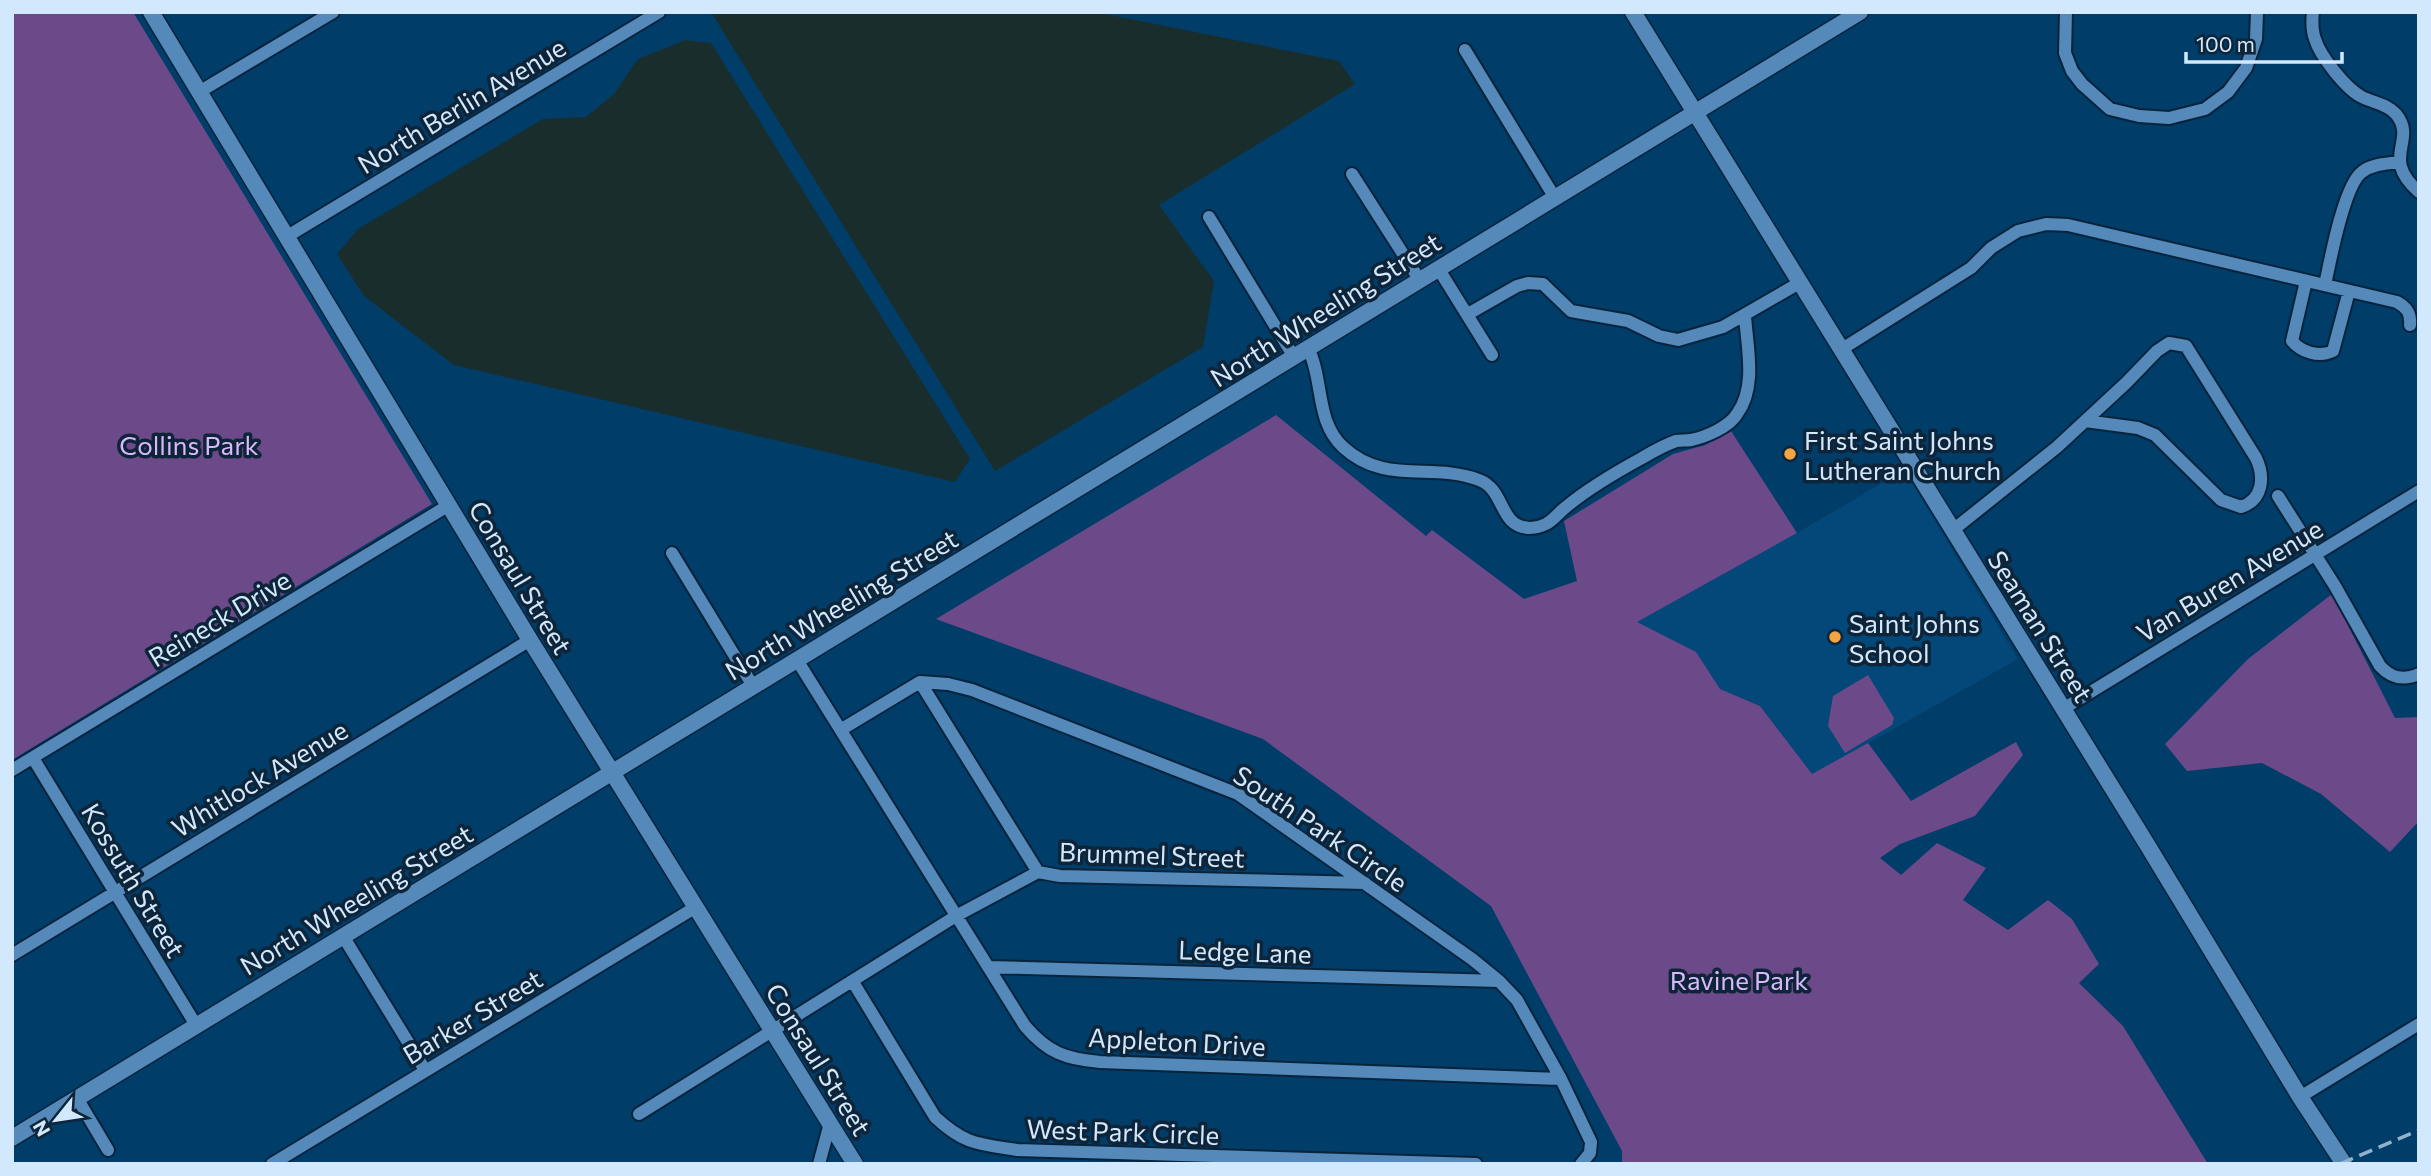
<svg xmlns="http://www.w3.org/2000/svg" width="2431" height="1176" font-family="Commissioner,sans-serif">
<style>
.built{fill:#044779}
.green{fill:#6c4a89}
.water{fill:#192e2c}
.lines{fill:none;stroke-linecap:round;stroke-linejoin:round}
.minor-casing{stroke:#08243c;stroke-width:16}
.tertiary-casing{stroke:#08243c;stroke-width:19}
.minor{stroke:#5489ba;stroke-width:12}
.tertiary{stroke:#5489ba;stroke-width:16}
.rail{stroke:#90b2ce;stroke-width:3.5;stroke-dasharray:14 7;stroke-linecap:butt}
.poi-dot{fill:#f3a443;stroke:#0e2438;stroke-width:2.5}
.labels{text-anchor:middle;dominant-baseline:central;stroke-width:7;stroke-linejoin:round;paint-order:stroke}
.street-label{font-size:26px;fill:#d2e8fd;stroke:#0e2438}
.poi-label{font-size:26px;fill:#d2e8fd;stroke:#0e2438;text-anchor:start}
.park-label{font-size:26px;fill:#dbb8fc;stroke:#0e2438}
</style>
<rect width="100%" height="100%" fill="#013d69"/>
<path class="built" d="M1904 470 2018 659 1812 775 1760 706 1720 689 1695 652 1636 622 1797 533Z"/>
<path class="green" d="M12 12H133L432 504 12 760Z
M1276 415 1426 536 1432 530 1524 599 1577 581 1564 521 1673 454 1705 445 1731 431 1797 533 1637 622 1696 652 1720 689 1760 706 1812 774 1868 743 1911 801 2016 742 2023 755 1975 816 1900 844 1880 858 1901 875 1937 843 1986 868 1963 900 2008 930 2048 900 2072 919 2099 964 2079 983 2123 1026 2208 1164H1622V1151L1491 906 1263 739 936 619Z
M2332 594 2395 718 2419 717V821L2390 852 2321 794 2262 763 2187 771 2165 744 2248 659Z
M1868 675 1894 718 1892 725 1845 753 1828 726 1833 696Z"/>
<path class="water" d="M711 12H1095L1339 61 1355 84 1159 205 1214 281 1203 347 995 471Z
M685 40 711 43 970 459 955 482 454 365 364 296 337 254 358 229 543 119 586 117 614 94 638 59Z"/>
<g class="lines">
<defs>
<path id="minor" d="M2066 12 2065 53 2072 71 2082 84 2110 109 2139 116 2169 118 2205 109 2228 92 2246 68 2256 39 2257 12
M2313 12C2312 21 2312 31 2315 39 2320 56 2346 89 2362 97 2374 103 2387 104 2396 114 2418 141 2379 157 2419 192
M1465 50 1555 198
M199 92 333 12
M1352 174 1419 279
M1209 217 1294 357
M286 237 659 12
M1438 268 1492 355
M2306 281 2292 341C2301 352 2319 358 2333 351L2349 291
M2325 285C2330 261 2344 185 2362 172 2372 164 2386 164 2399 162
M1468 314 1517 286 1528 283 1543 284 1571 311 1628 321 1659 336 1678 340 1723 327 1801 282
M1308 348C1324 380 1315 421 1343 447 1385 486 1432 462 1479 480 1506 490 1498 527 1530 528 1535 528 1542 526 1546 524 1554 520 1559 512 1566 507 1585 491 1620 470 1642 458 1652 452 1665 445 1676 441 1681 440 1686 441 1691 440 1706 437 1729 427 1737 414 1757 387 1747 347 1745 316
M1842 349 1971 268 1991 248 2018 231 2046 224 2068 225 2397 302C2407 308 2411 313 2410 325
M2278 496 2335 586 2380 666C2391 678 2403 681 2419 674
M1953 530 2057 447 2126 383 2157 351 2169 343 2186 346 2256 458C2265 477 2263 500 2241 507L2221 500 2155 435 2138 428 2085 421
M672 553 753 686
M797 660 1025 1026C1048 1053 1066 1059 1100 1062L1561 1079
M920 682 1038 872
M2063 709 2419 491
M842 729 920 682 948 684 972 690 1238 794 1472 959 1499 981 1517 1000 1561 1079 1591 1142 1590 1153 1581 1164
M33 758 196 1025
M12 770 449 505
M343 936 425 1070
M12 955 530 640
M989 967 1499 981
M853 982 935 1117C965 1145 979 1144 1017 1150L1476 1164
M2300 1097 2419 1024
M77 1098 108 1150
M639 1114 956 916 1038 872 1060 876 1365 883
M272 1164 696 907
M819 1164 830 1123"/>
<path id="tertiary" d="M151 12 530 640 855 1164
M1633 12 2148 846 2300 1097 2344 1164
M12 1138 1860 12"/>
</defs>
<use href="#minor" class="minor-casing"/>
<use href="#tertiary" class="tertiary-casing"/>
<use href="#minor" class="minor"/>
<use href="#tertiary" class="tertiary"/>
<path class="rail" d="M2340 1164 2419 1130"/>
</g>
<g class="poi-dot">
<circle cx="1790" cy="454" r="7"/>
<circle cx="1835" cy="637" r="7"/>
</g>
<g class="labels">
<g class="street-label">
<text transform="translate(461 105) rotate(-31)">North Berlin Avenue</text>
<text transform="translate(1325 309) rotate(-32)">North Wheeling Street</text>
<text transform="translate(521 577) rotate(59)">Consaul Street</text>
<text transform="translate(2229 580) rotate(-31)">Van Buren Avenue</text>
<text transform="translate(841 604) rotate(-31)">North Wheeling Street</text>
<text transform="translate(219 618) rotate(-31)">Reineck Drive</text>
<text transform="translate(2041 626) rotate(58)">Seaman Street</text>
<text transform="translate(259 778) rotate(-31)">Whitlock Avenue</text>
<text transform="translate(1321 828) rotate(34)">South Park Circle</text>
<text transform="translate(1152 854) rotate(2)">Brummel Street</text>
<text transform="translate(134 880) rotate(59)">Kossuth Street</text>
<text transform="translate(356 899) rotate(-31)">North Wheeling Street</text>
<text transform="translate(1245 951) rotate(2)">Ledge Lane</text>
<text transform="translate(472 1016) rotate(-31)">Barker Street</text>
<text transform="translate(1177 1041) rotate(3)">Appleton Drive</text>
<text transform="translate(819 1059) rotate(58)">Consaul Street</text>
<text transform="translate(1123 1131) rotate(2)">West Park Circle</text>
</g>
<g class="poi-label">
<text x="1804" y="439">First Saint Johns<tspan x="1804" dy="30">Lutheran Church</tspan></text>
<text x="1849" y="622">Saint Johns<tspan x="1849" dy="30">School</tspan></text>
</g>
<g class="park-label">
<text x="189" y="444">Collins Park</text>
<text x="1739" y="979">Ravine Park</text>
</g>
</g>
<rect width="2431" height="1176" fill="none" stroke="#d2e8fd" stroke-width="28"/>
<g transform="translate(56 1120) rotate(240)" stroke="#0e2438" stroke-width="5" paint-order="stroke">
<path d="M0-5L12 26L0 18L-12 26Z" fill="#d2e8fd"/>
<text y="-10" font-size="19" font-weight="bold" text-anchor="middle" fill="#d2e8fd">N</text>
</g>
<path d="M2186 52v10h156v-10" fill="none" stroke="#d2e8fd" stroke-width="3.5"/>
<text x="2196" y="52" font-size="21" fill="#d2e8fd" stroke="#0e2438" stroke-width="5" paint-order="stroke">100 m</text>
</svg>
